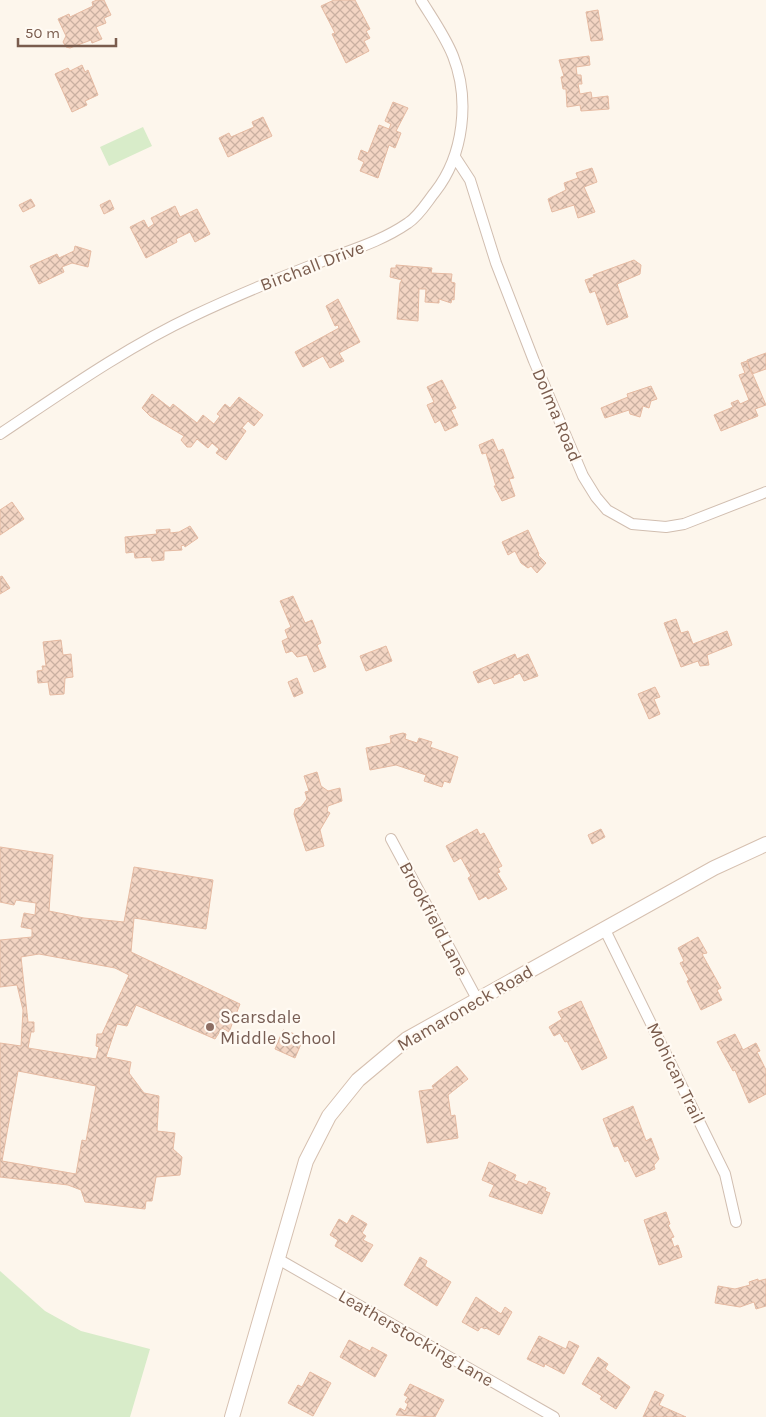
<svg xmlns="http://www.w3.org/2000/svg" width="766" height="1417" font-family="Karla,sans-serif">
<style>
.green{fill:#d8ecc9}
.building{fill:url(#building-cross-hatch);stroke:#e6bba3;fill-rule:evenodd}
.lines{fill:none;stroke-linecap:round;stroke-linejoin:round}
.street-casing{stroke:#d1beb0;stroke-width:12}
.secondary-casing{stroke:#d6c0b0;stroke-width:16}
.street{stroke:#fff;stroke-width:10}
.secondary{stroke:#fff;stroke-width:14}
.education-dot{fill:#8d6e63;stroke:#fffaf3;stroke-width:2}
.labels{text-anchor:middle;dominant-baseline:central;stroke-width:4.5;stroke-linejoin:round;paint-order:stroke}
.street-label{font-size:18px;fill:#7a5c4d;stroke:#fffaf3}
.education-label{font-size:18px;fill:#785e54;stroke:#fffaf3;text-anchor:start}
</style>
<defs>
<pattern id="building-cross-hatch" width="8" height="8" patternUnits="userSpaceOnUse" patternTransform="scale(1.25)"><rect width="8" height="8" fill="#f3d5c3"/><path d="M0 0l8 8M0 8l8-8" fill="none" stroke="#cab0a1"/></pattern>
</defs>
<rect width="100%" height="100%" fill="#fdf6ec"/>
<path class="green" d="M143 127 152 146 109 166 100 147Z
M0 1271 45 1311 81 1331 150 1349 130 1417H0Z"/>
<path class="building" d="M97 0H104L111 15 104 18 106 23 96 27 102 39 92 43 91 40 70 48 66 47 63 42 66 36 58 19 69 14 70 17 93 6 92 2Z
M334 0H355L370 29 366 31 370 38 364 41 369 51 346 63 332 34 335 33 321 6Z
M598 10 603 40 591 41 586 12Z
M589 56 590 65 576 67 577 75H581L582 84H578L580 94 591 92 592 98 608 96 609 109 581 111 580 105 567 107 566 89H563L561 77 564 76 559 60Z
M82 65 85 72 88 70 98 95 85 101 87 105 72 112 55 74 68 68 70 71Z
M393 102 408 108 396 131 401 133 395 148 389 145 378 178 360 171 364 162 358 159 361 150 368 153 379 125 389 129 391 124 385 121Z
M263 117 272 136 228 157 219 138 229 133 231 137 254 127 252 122Z
M592 168 597 182 584 187 595 212 578 218 574 205 552 212 548 199 566 190 564 183 578 178 576 173Z
M31 199 35 206 23 212 19 205Z
M110 200 114 209 104 214 100 205Z
M175 206 180 217 197 209 210 234 195 242 190 232 176 239 177 242 146 258 130 227 144 220 148 228 154 224 151 218Z
M75 246 91 251 88 267 72 263 62 267 64 272 39 284 30 266 57 254 59 258 74 251Z
M634 260 641 265 640 274 617 284 628 317 607 325 595 291 590 293 585 280 594 277 593 275Z
M396 265 432 268 431 273 452 274 451 282 455 283 454 300 452 299 451 303 439 299V303L425 302 426 289H419L418 321 397 319 400 283 402 280 390 277 391 268H396Z
M338 299 360 342 339 353 344 361 330 368 323 356 303 367 295 352 339 328 338 325 335 326 326 306Z
M766 353V369L752 374 747 360Z
M747 361 766 405 755 409 758 416 721 431 714 415 733 407 731 403 738 400 740 404 749 400 739 375 745 373 741 363Z
M442 380 456 408 451 410 458 425 445 431 440 420 435 423 427 405 434 402 427 387Z
M651 386 657 399 651 401 649 408 643 406 640 417 630 414 629 410 605 418 601 408 628 397 627 394Z
M152 394 170 408 173 404 197 423 203 415 214 424 220 416 217 414 225 404 230 408 239 397 263 415 254 426 248 421 242 428 246 431 226 460 216 453 219 449 212 443 208 448 197 439 191 447H187L181 440 184 436 150 416 142 408Z
M493 439 498 451 503 449 514 478 509 479 515 496 502 501 494 486H496L486 453 482 454 479 445Z
M12 502 24 519 0 535V510Z
M190 526 198 538 185 547 184 545 181 546 182 550 164 551V560L152 561 151 557 135 558 134 552 126 553 125 537 157 534 156 530 170 529V533L179 532Z
M528 530 539 554 538 555 546 563 537 573 531 566 528 568 521 563 515 551 508 555 502 542Z
M2 576 10 588 0 594V577Z
M293 596 305 623 312 620 321 643 317 645 326 667 314 672 307 655 297 657 292 651 286 653 282 641 288 638 285 630 291 627 280 601Z
M676 619 681 633 688 631 693 644 727 631 732 645 707 655 709 665 700 666 698 661 681 667 664 623Z
M61 640 63 655 71 654 73 677 65 678 64 694 50 695 48 682 38 683 37 671 43 670 42 666H46L43 642Z
M386 646 392 661 366 671 360 656Z
M515 654 517 659 528 654 538 676 524 681 520 673 513 676 514 677 494 684 491 678 478 683 473 672Z
M297 678 303 693 294 697 288 682Z
M655 687 660 697 654 699 660 714 649 719 638 694Z
M403 733 406 734 405 739 417 743 419 738 432 742 430 747 458 757 450 783 444 781 442 787 424 781 426 775 396 765 370 770 366 748 391 743 390 736Z
M317 772 321 786 328 791 340 788 342 801 328 806 327 811 330 813 320 830 324 846 306 851 294 814 295 809 301 807 307 799 305 792 309 791 304 776Z
M477 829 480 835 484 833 502 866 498 868 500 872 497 873 507 889 488 899 486 896 479 900 468 878 471 876 461 858 454 862 446 846Z
M601 829 605 837 592 844 588 835Z
M0 847 53 855 49 911 84 918 124 922 134 867 213 880 206 929 134 918 131 952 240 1004 229 1032 222 1028 215 1039 136 1005 127 1026 117 1024 106 1057 131 1062 129 1073 144 1093 159 1096 157 1131 175 1133 173 1149 182 1157 180 1175 156 1177 152 1201H146L145 1209 85 1202 81 1190 68 1185 0 1177V1043L21 1046 23 1010 17 985 0 987V940L32 937V929L21 927 24 913 35 915 36 903 16 900 14 905 0 902ZM39 954 115 968 129 975 102 1034H97L96 1046 99 1047 96 1059 28 1048 31 1032H34V1022H28L21 957ZM18 1071 96 1086 86 1141 82 1140 76 1174 2 1161Z
M698 937 707 953 702 954 721 988 717 990 722 1000 701 1010 687 981 689 980 680 963 684 961 678 948Z
M581 1001 607 1058 582 1070 567 1041 565 1042 560 1033 554 1036 549 1027 562 1019 558 1012Z
M283 1030 304 1037 295 1058 275 1049Z
M735 1034 743 1050 756 1043 760 1051 757 1052 766 1070V1094L749 1103 735 1070 733 1071 717 1042Z
M457 1066 468 1079 448 1095 451 1116 455 1115 458 1138 427 1143 419 1091 434 1089 432 1086Z
M633 1106 646 1141 651 1138 659 1159 654 1165 655 1169 636 1177 628 1160 625 1162 618 1146 614 1147 603 1119Z
M489 1162 516 1175 514 1180 527 1185 529 1181 546 1188 545 1191 550 1193 542 1214 489 1196 494 1185 482 1180Z
M666 1212 670 1224 668 1225 674 1237 671 1238 674 1247 678 1245 682 1257 659 1265 644 1220Z
M352 1215 367 1224 362 1233 366 1236 363 1240 373 1245 362 1262 335 1246 338 1240 330 1235 339 1219 347 1224Z
M420 1257 427 1261 425 1266 451 1282 437 1306 404 1285Z
M758 1279V1281L766 1279V1306L756 1309 754 1302 740 1307 715 1303 718 1286 735 1289 750 1285 749 1282Z
M476 1297 501 1314 505 1307 512 1312 499 1335 486 1328 485 1329 481 1327 478 1331 462 1322Z
M539 1336 566 1349 569 1341 579 1346 564 1374 545 1364 544 1367 527 1359Z
M349 1340 370 1351 372 1347 387 1355 375 1377 340 1357Z
M598 1357 608 1364 605 1369 630 1387 616 1409 600 1399 602 1396 582 1384Z
M310 1372 331 1383 313 1416 288 1403 298 1385 302 1387Z
M410 1384 444 1400 435 1417 396 1415 400 1408 405 1411 408 1404 405 1402 408 1397 404 1395Z
M655 1391 664 1395 659 1405 686 1417H643Z"/>
<g class="lines">
<defs>
<path id="street" d="M455 157 470 180 496 263 534 361 583 476 596 497 607 510 632 524 666 527 684 524 766 492
M0 434C63 392 125 348 193 316 233 297 274 280 315 264 347 251 379 243 408 223 419 216 427 202 435 192 464 155 470 99 453 56 445 36 432 18 421 0
M391 839 477 999
M604 928 725 1174 736 1222
M278 1259 554 1417"/>
<path id="secondary" d="M232 1417 306 1161 329 1116 358 1080 407 1039 714 868 766 844"/>
</defs>
<use href="#street" class="street-casing"/>
<use href="#secondary" class="secondary-casing"/>
<use href="#street" class="street"/>
<use href="#secondary" class="secondary"/>
</g>
<circle class="education-dot" cx="210" cy="1027" r="5"/>
<g class="labels">
<g class="street-label">
<text transform="translate(312 266) rotate(-21)">Birchall Drive</text>
<text transform="translate(557 415) rotate(67)">Dolma Road</text>
<text transform="translate(434 919) rotate(62)">Brookfield Lane</text>
<text transform="translate(465 1008) rotate(-30)">Mamaroneck Road</text>
<text transform="translate(676 1073) rotate(64)">Mohican Trail</text>
<text transform="translate(416 1338) rotate(30)">Leatherstocking Lane</text>
</g>
<g class="education-label">
<text x="220" y="1017">Scarsdale<tspan x="220" dy="21">Middle School</tspan></text>
</g>
</g>
<path d="M18 38v8h98v-8" fill="none" stroke="#7a5c4d" stroke-width="2.5"/>
<text x="25" y="38" font-size="15" fill="#7a5c4d" stroke="#fffaf3" stroke-width="4" paint-order="stroke">50 m</text>
</svg>
